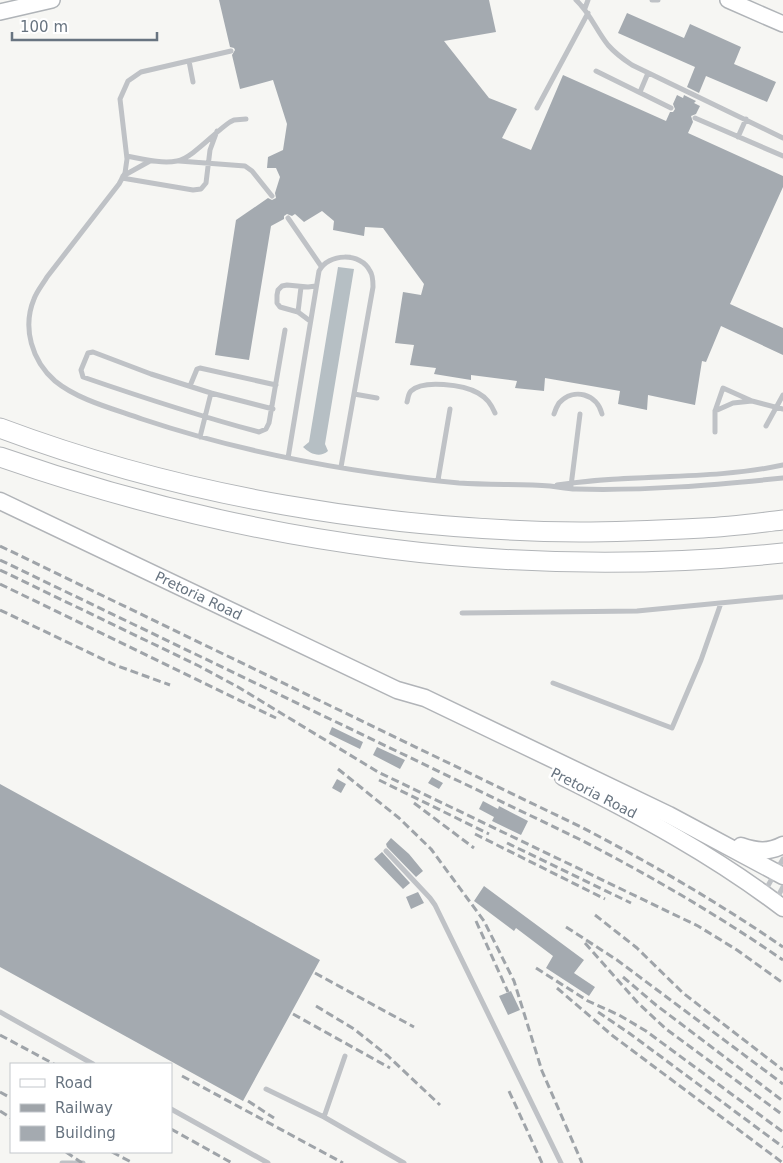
<svg xmlns="http://www.w3.org/2000/svg" width="783" height="1163" font-family="'DejaVu Sans',sans-serif">
<style>
.water{fill:#b6bfc4}
.building{fill:#a4aab0}
.lines{fill:none;stroke-linecap:round;stroke-linejoin:round}
.secondary-casing{stroke:#b0b4b8;stroke-width:18}
.primary-casing{stroke:#b1b4b8;stroke-width:19}
.highway-casing{stroke:#b2b5b8;stroke-width:21}
.lane{stroke:#bfc2c6;stroke-width:5}
.secondary{stroke:#fff;stroke-width:15}
.primary{stroke:#fff;stroke-width:16}
.highway{stroke:#fff;stroke-width:19}
.rail{stroke:#9fa4a9;stroke-width:3;stroke-dasharray:8 4;stroke-linecap:butt}
.labels{text-anchor:middle;dominant-baseline:central;stroke-width:5;stroke-linejoin:round;paint-order:stroke}
.street-label{font-size:14px;fill:#687480;stroke:#fff}
</style>
<rect width="100%" height="100%" fill="#f6f6f3"/>
<path class="water" d="M338 267 354 269 325 444 328 451C320 458 310 454 303 447L309 442Z"/>
<path class="building" d="M219 0H489L496 32 444 41 489 98 517 109 502 138 531 150 563 75 666 121 670 112H673L675 109 673 104 677 95 683 98 684 95 696 101 694 103 700 106 696 114 691 116 693 122 688 133 783 176V187L730 304 783 328V355L721 326 706 362 702 361 695 405 648 395 647 410 618 404 620 391 545 378 544 391 515 388 517 381 471 375V380L434 374 436 368 410 365 414 345 395 343 403 292 421 295 424 284 383 228 365 227 364 236 333 230 334 221 322 211 304 222 295 214 292 216 287 214 284 216V219L271 226 249 360 215 355 236 220 268 198 272 200 276 198 275 193 280 177 276 168H267L268 157 283 150 287 124 273 80 240 89 232 55 235 50 234 48 230 47Z
M627 13 684 38 690 24 741 47 734 64 776 82 767 102 706 76 699 93 687 87 695 67 618 33Z
M332 727 363 742 360 749 329 734Z
M377 747 405 760 400 769 373 755Z
M432 777 443 783 439 789 428 783Z
M337 779 346 784 341 793 332 788Z
M0 784 320 960 243 1101 0 967Z
M483 801 498 809 499 806 528 821 521 835 492 821 494 817 479 809Z
M391 838 409 854 423 871 416 877 387 847 386 844Z
M382 852 410 883 403 889 374 859Z
M484 886 584 960 574 973 595 987 589 996 546 968 553 956 516 928 514 931 474 901Z
M418 892 424 903 411 909 406 897Z
M511 991 520 1010 508 1015 499 996Z"/>
<g class="lines">
<defs>
<path id="secondary" d="M728 0 783 24
M0 12 52 0"/>
<g id="primary">
<path id="s1" d="M0 501 397 690 425 698 669 815 783 876"/>
<path d="M563 777C639 815 715 856 783 908"/>
<path d="M741 846C756 851 768 853 783 845"/>
</g>
<path id="highway" d="M0 428C184 497 383 530 580 532 621 532 662 530 703 528 730 527 757 523 783 520
M0 457C252 545 517 581 783 553"/>
</defs>
<use href="#secondary" class="secondary-casing"/>
<use href="#primary" class="primary-casing"/>
<use href="#highway" class="highway-casing"/>
<path class="lane" d="M576 0C590 13 596 30 608 45 615 53 623 59 632 65L783 138
M652 0H658
M585 8 588 0
M231 51 141 72 128 81 120 99 127 159 125 173 119 184 47 277C43 284 37 291 34 299 22 328 32 361 55 381 78 400 114 409 142 419 244 453 352 473 459 483 490 485 520 484 550 486 559 487 567 489 576 489 645 491 714 485 783 478
M189 61 193 82
M596 71 671 108
M640 92 648 73
M537 108 588 13
M695 118 783 156
M738 137 746 119
M127 156C143 159 161 164 177 161 191 159 216 131 230 122L234 120 246 119
M179 161 245 166 252 171 272 196
M123 176 150 161
M122 178 193 190 201 189 206 183 210 150 217 131
M288 218 321 266
M298 312 301 287
M310 321 298 312 280 307 277 303V295L278 290 282 286 287 285 308 287 316 286
M190 386 197 369 200 368 276 385
M211 393 273 409
M354 394 377 398
M407 402C408 399 408 394 411 391 423 379 464 385 478 393 487 398 491 404 495 413
M715 411 733 403 752 401 783 409
M554 414C555 411 557 406 559 403 574 387 597 394 602 414
M766 426 783 395
M715 432V411L723 388 752 401
M200 437 211 393 151 374 93 352 88 353 81 370 83 377C141 397 199 416 259 432L266 429 269 423 285 330
M288 458 319 271C328 253 361 252 370 271 373 275 373 281 373 287L341 467
M438 480 450 409
M557 485C632 473 709 481 783 465
M571 486 580 414
M462 613 637 611 783 597
M553 683 672 728 701 660 721 603
M386 851 430 898 435 905 561 1163
M765 891 783 859
M776 900 783 887
M0 1012 93 1064
M266 1089 324 1117 404 1163
M171 1109 268 1163
M324 1117 345 1056
M62 1163H73
M75 1163H83"/>
<use href="#secondary" class="secondary"/>
<use href="#primary" class="primary"/>
<use href="#highway" class="highway"/>
<path class="rail" d="M0 546 583 828C652 864 719 903 783 947
M0 560 579 839C651 876 716 914 783 960
M0 570 199 666 238 687 378 772 698 926 737 950 783 983
M0 584 276 718
M0 610 115 665 170 685
M338 769 399 818 431 849 484 921 514 981 542 1071 582 1163
M379 780 489 834
M414 803 474 848
M475 834 605 899
M507 843 631 903
M595 915 637 948 683 993 783 1070
M476 921 508 992
M566 927 617 960 783 1084
M585 943 638 1003 666 1029 783 1115
M536 968 588 1001 619 1015 646 1031 783 1132
M315 973 414 1027
M623 977 656 1005 783 1101
M557 988 613 1036 783 1163
M316 1006 354 1029 388 1056 440 1105
M598 1012 629 1033 783 1147
M293 1014 390 1068
M0 1035 54 1064
M182 1076 343 1163
M509 1091 542 1163
M0 1092 11 1098
M248 1101 274 1118
M0 1111 11 1118
M171 1129 232 1163
M66 1152 82 1163
M112 1152 133 1163"/>
</g>
<g class="labels">
<g class="street-label">
<text stroke="none"><textPath href="#s1" startOffset="220">Pretoria Road</textPath></text>
<text transform="translate(594 793) rotate(27)">Pretoria Road</text>
</g>
</g>
<rect x="10" y="1063" width="162" height="90" fill="#ffffff" stroke="#c3c7cc"/>
<rect x="20" y="1079" width="25" height="8" fill="#ffffff" stroke="#c3c7cc"/>
<text x="55" y="1088" font-size="15" fill="#687480">Road</text>
<rect x="20" y="1104" width="25" height="8" fill="#9fa4a9" stroke="#c3c7cc"/>
<text x="55" y="1113" font-size="15" fill="#687480">Railway</text>
<rect x="20" y="1126" width="25" height="15" fill="#a4aab0" stroke="#c3c7cc"/>
<text x="55" y="1138" font-size="15" fill="#687480">Building</text>
<path d="M12 32v8h145v-8" fill="none" stroke="#687480" stroke-width="2.5"/>
<text x="20" y="32" font-size="15" fill="#687480" stroke="#ffffff" stroke-width="4" paint-order="stroke">100 m</text>
</svg>
